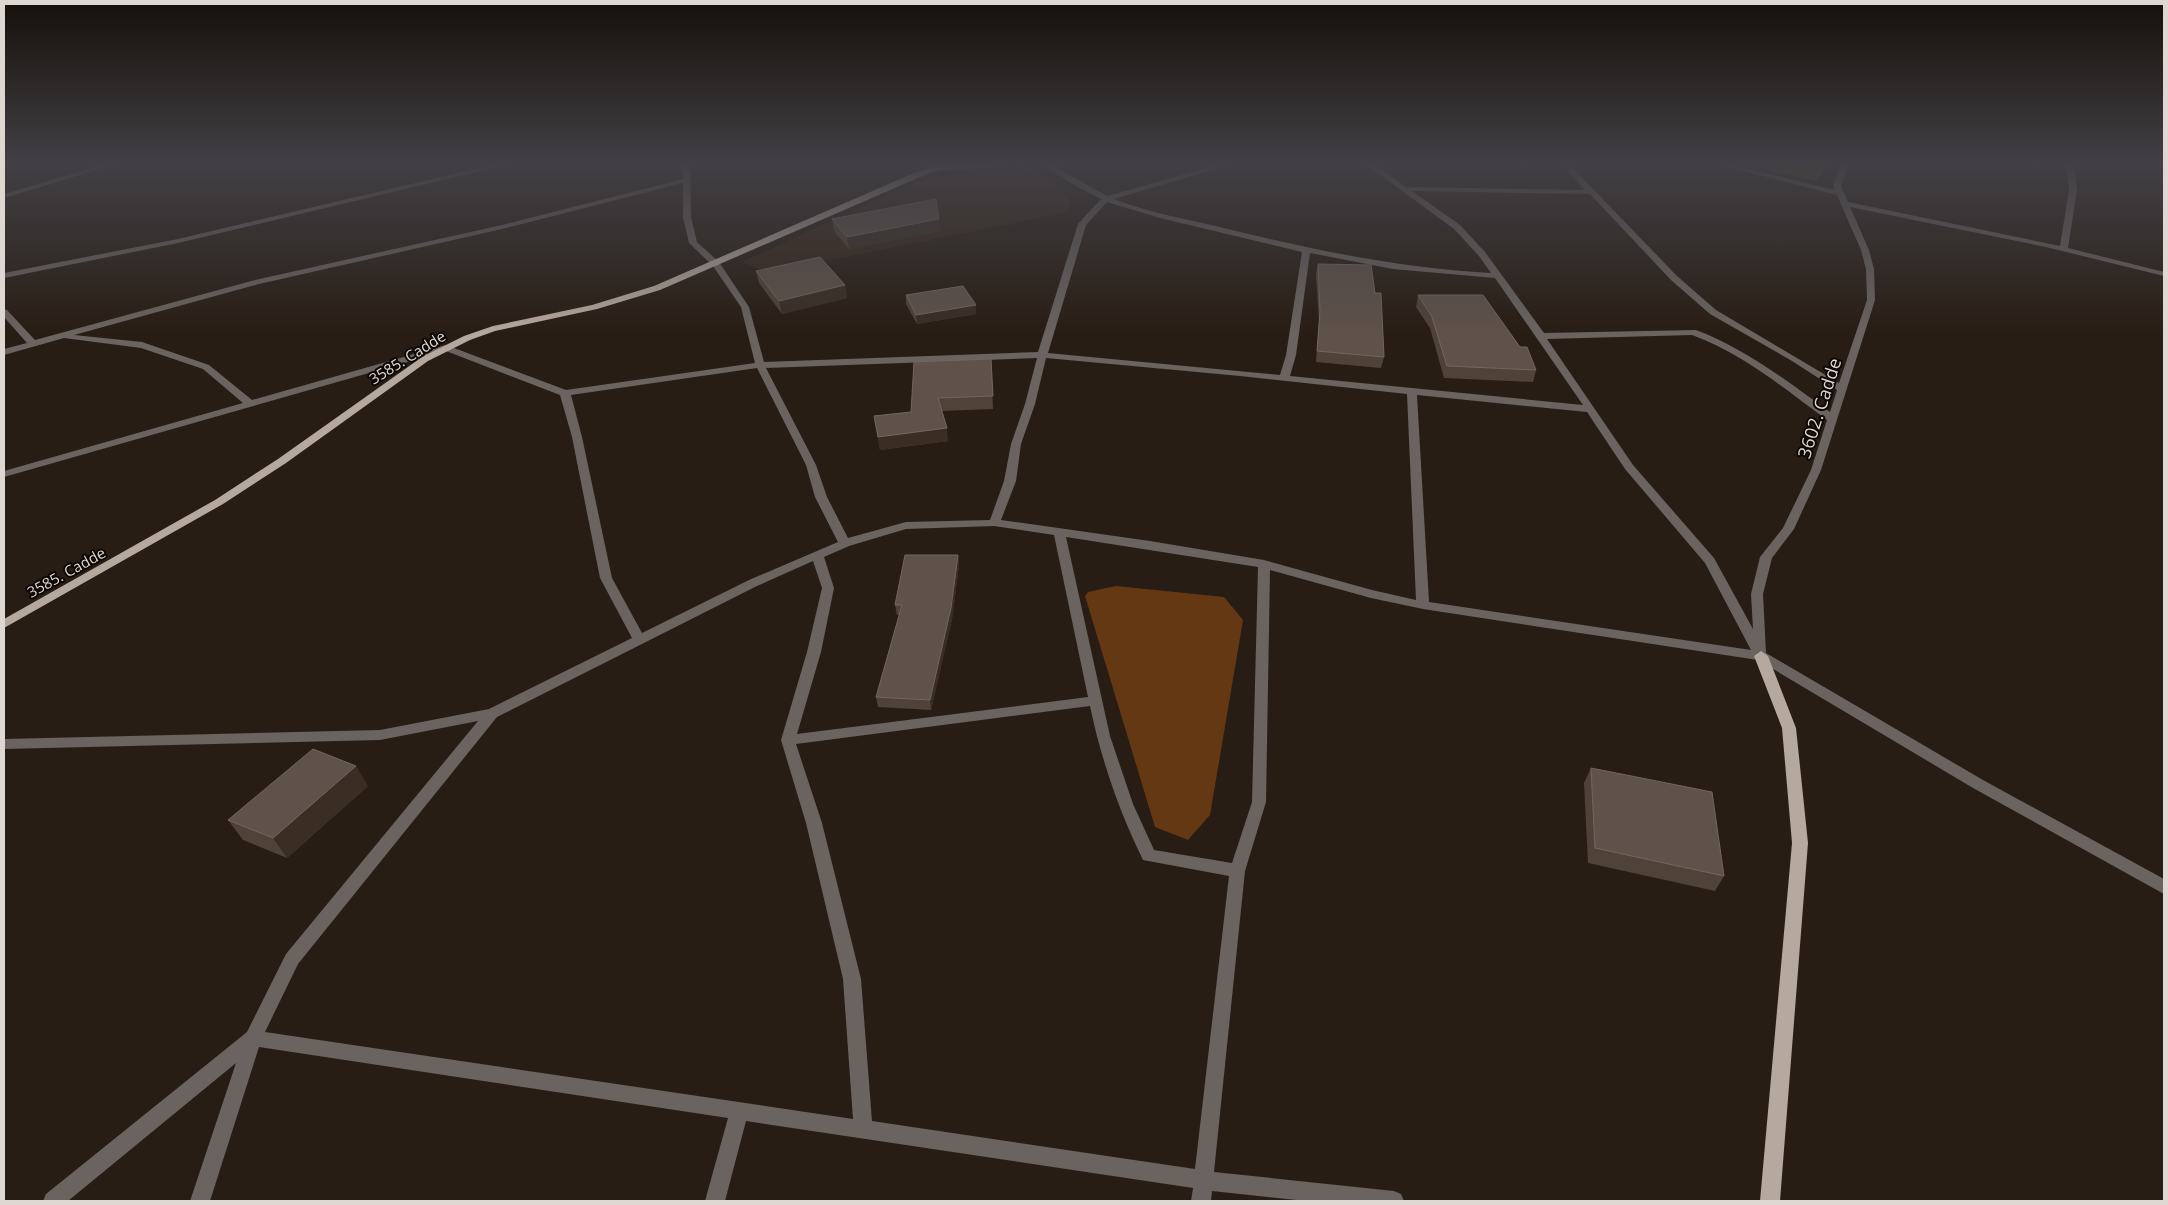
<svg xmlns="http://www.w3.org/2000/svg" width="2168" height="1205" font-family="'Open Sans',sans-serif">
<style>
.built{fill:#362518}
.green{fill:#633813}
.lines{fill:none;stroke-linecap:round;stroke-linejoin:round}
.minor{fill:#6a635f;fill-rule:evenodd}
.major{fill:#b5a89e;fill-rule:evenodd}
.wall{fill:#4f4239}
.shaded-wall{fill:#392d24}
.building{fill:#5e524a;stroke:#72675f}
.labels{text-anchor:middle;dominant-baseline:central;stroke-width:4;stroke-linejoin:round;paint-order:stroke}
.far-street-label{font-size:15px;fill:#dfd7d1;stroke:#0d0805}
.street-label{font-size:18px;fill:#dfd7d1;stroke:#0d0805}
</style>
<rect width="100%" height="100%" fill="#281d14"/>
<path class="built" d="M1033 168 1063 192 1070 202 1068 212 768 273 742 262 917 182 955 174Z"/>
<path class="green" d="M1743 165H1827L1817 181Z
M1116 586 1224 597 1243 620 1210 815 1188 840 1155 827 1085 596 1088 592Z"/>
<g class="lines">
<path class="minor" d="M102 165H114L4 198V194Z
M492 165H506L178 243 4 278V273L178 239Z
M682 165H690L691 217 697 242 719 262 749 307 764 362 1038 352 1078 224 1101 199 1074 185 1043 165H1052L1107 196 1217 165H1229L1114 199C1150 213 1187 219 1224 228 1313 250 1401 268 1491 273L1479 256 1454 229 1367 165H1376L1406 187 1585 190 1562 165H1570L1677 276 1716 310 1839 383 1867 300 1866 269 1861 250 1837 195 1719 165H1732L1835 190 1833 186 1841 165H1849L1841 186 1848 202 2060 246 2069 190 2066 165H2074L2077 190 2068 248 2164 272V276L2046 247 1850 207 1869 250 1874 269 1875 300 1821 470 1794 529 1772 558 1763 594 1766 653 1983 780 2164 879V894L1973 788 1758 660 1423 609 1371 598 1270 570 1266 802 1245 871 1214 1172 1394 1191 1401 1194 1404 1201H1306L1212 1191 1211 1201H1191L1193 1188 746 1121 725 1201H705L728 1118 259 1047 210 1201H190L236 1063 68 1201H43L46 1194 247 1032 286 954 478 721 380 740 4 749V739L380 730 489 709 632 638 600 578 572 437 560 395 446 351 4 477V471L243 403 203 369 141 348 64 338 4 355V349L27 343 4 317V309L7 310 35 340 255 280 502 225 683 179ZM683 183V217L689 243 713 266 741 307 755 363 566 390 446 345 252 400 209 365 142 342 74 335 259 284 502 229ZM1412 191 1590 194 1671 280 1710 314 1792 361 1837 390 1830 412C1787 381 1746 349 1696 330L1544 333 1485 252 1460 225ZM1107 202 1160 218 1302 252 1286 355 1280 375 1048 353 1086 225ZM1310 253 1393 269 1495 278 1583 405 1290 376 1296 355ZM1692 335C1743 354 1784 388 1827 420L1811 470 1783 528 1760 557 1751 594 1753 629 1714 558 1633 465 1547 339ZM1037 358 1025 404 1011 444 1004 481 990 520 906 522 848 538 827 497 816 465 766 368ZM1046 358 1240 376 1407 394 1416 600 1372 590 1264 560 1150 541 1001 520 1016 481 1021 444 1035 404ZM757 368 806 465 815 497 838 542 749 580 642 633 612 578 582 437 571 395ZM1417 395 1587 412 1625 469 1705 563 1751 650 1429 602ZM994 526 1054 535 1088 697 797 734 821 652 834 588 824 557 849 546 906 529ZM1066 537 1258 567 1252 802 1232 863 1154 850 1133 804 1110 736ZM813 561 822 588 807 652 781 740 806 823 843 979 853 1119 265 1032 298 964 497 717 757 586ZM1090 706C1101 759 1119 811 1143 860L1229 876 1195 1169 872 1121 861 979 822 823 796 744Z
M926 165 936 167 1005 165 1001 167 934 171Z"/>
<path class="major" d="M940 165H952L920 177 660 290 597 309 495 331 470 340 428 361 286 463 223 504 4 628V619L215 500 278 459 422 357 464 336 493 326 592 305 654 286 914 173Z
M1761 651 1768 656 1796 728 1808 843 1780 1201H1760L1792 843 1782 728 1754 656Z"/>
</g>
<path class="wall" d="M832 219 940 231 849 249 834 231Z
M1318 264 1384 357 1381 368 1316 362 1319 322 1316 274Z
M756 271 845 285 847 298 782 314 759 283Z
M906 295 976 305V314L917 324 906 304Z
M1418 295 1536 370 1533 382 1444 378 1430 328 1416 307Z
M991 359 993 409 942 411 948 441 880 450 874 416 911 412Z
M958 555 959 565 952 619 931 710 878 707 876 697 899 615H897L895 605Z
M1591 768 1724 876 1715 891 1588 863 1584 783Z
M368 786 287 858 243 840 228 820Z"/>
<path class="shaded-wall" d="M939 219 940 231 849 249 847 237Z
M845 285 847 298 782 314 779 301Z
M976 305V314L917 324 916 315Z
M947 428 948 441 880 450 878 437Z
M958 555 959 565 952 619 931 710 930 700Z
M356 766 368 786 287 858 273 838Z"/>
<path class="building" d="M936 199 939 219 847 237 832 219Z
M820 257 845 285 779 301 756 271Z
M1318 264 1371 265 1375 293H1381L1384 357 1317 351 1320 311Z
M963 286 976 305 916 315 906 295Z
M1418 295H1483L1520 347H1527L1536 370 1447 366 1432 317Z
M991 359 993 396 938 398 947 428 878 437 874 416 911 412 914 362Z
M905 555H958L951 608 930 700 876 697 902 605H895Z
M313 749 356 766 273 838 228 820Z
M1591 768 1712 792 1724 876 1595 848Z"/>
<linearGradient id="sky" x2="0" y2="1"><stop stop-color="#16100b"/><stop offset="0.49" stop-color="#424045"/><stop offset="1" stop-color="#424045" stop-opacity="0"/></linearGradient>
<rect width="2168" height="334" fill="url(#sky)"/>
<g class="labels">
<g class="far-street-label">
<text transform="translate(407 357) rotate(-32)">3585. Cadde</text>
<text transform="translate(66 572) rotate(-29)">3585. Cadde</text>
</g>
<g class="street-label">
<text transform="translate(1819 408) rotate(-72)">3602. Cadde</text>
</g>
</g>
<rect width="2168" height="1205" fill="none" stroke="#dfd7d1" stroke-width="10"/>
</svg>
